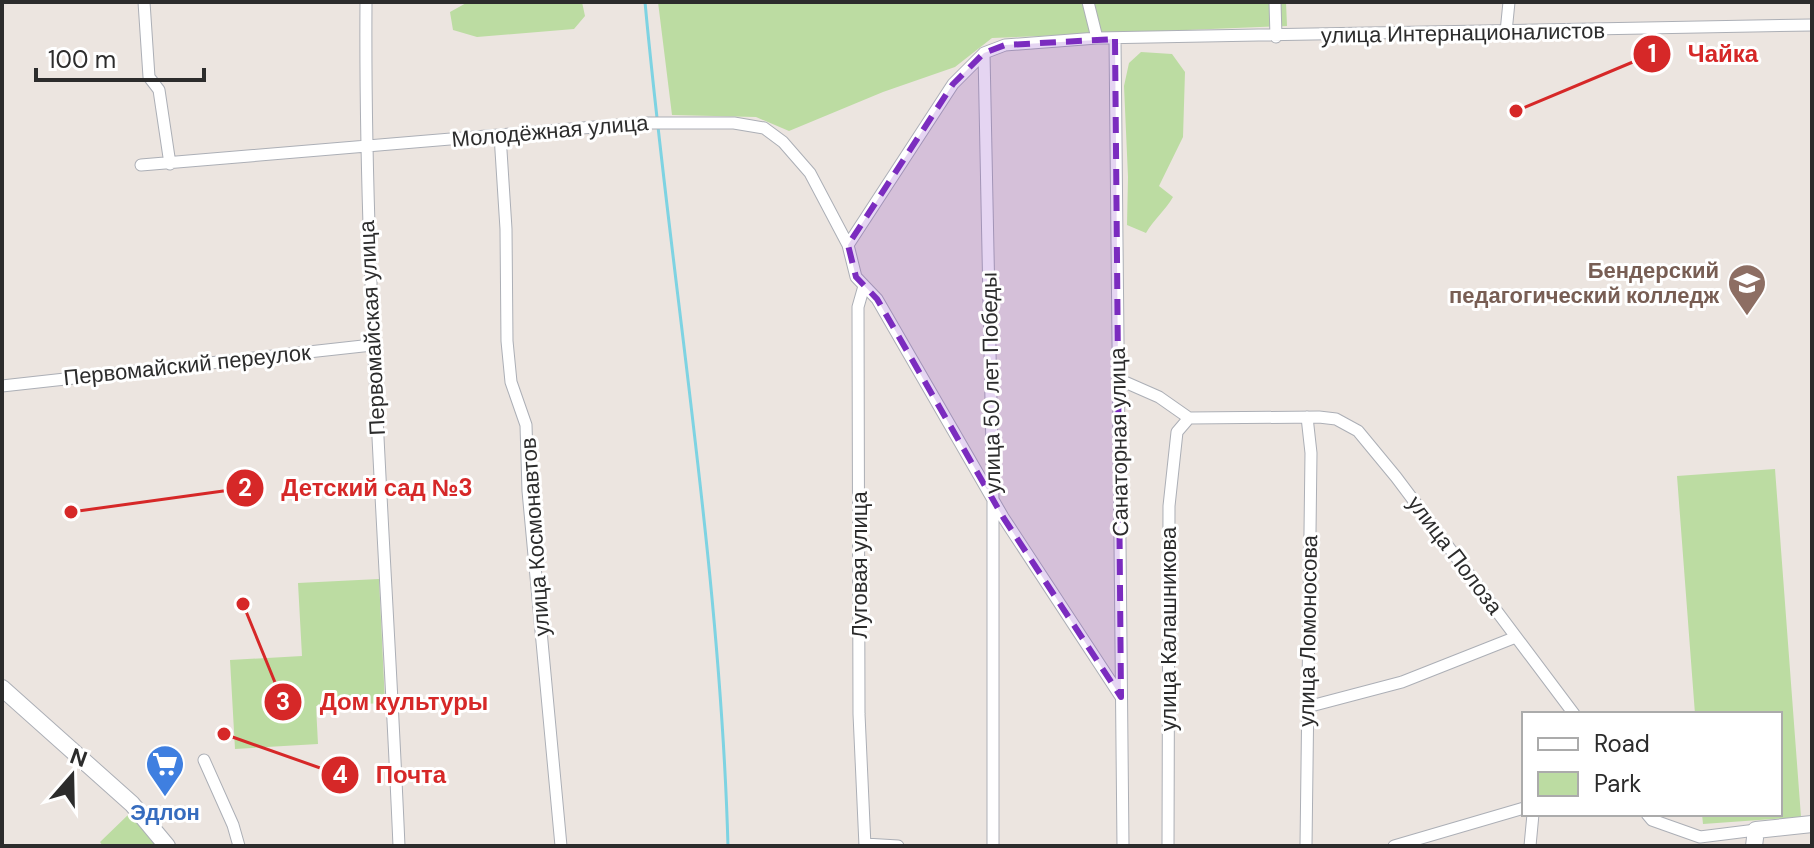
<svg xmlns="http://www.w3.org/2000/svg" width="1814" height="848" font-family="'DM Sans',sans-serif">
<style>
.green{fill:#bcdca2}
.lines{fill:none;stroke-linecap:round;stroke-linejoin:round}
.stream{stroke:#7ed3e2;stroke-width:3}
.street-casing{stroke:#acafb6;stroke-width:13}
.secondary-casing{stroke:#acafb6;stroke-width:18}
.street{stroke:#fff;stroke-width:11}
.secondary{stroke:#fff;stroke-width:16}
.marked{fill:#7b2cbf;fill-opacity:0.2;stroke:#7b2cbf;stroke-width:6;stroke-dasharray:16 10;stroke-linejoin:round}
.labels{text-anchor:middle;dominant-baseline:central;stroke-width:6;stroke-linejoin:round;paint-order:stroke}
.street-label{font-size:22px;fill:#2c2c2c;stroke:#fff}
.education-label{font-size:22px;font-weight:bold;fill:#785e54;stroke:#fff;text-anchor:end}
.shop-label{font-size:22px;font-weight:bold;fill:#366cbe;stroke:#fff}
.leader{fill:none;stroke:#d62828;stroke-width:3}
.callout-dot{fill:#d62828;stroke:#fff;stroke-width:3}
.mark-label{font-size:24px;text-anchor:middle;font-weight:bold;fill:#fff}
.callout-label{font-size:24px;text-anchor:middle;font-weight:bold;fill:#d62828;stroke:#fff;stroke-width:6;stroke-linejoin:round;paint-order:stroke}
</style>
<rect width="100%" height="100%" fill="#ece5e0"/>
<path class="green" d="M468 2H582L585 16 574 29 477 37 453 30 450 12Z
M658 2H1286L1287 26 992 38 955 67 883 92 789 131 756 117 672 115Z
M1141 52 1172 54 1185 72 1183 137 1159 186 1173 197C1165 211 1154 219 1146 233L1127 225 1128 177 1124 86 1129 63Z
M1775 469 1801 817 1703 824 1702 814H1780V714H1695L1677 476Z
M379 579 385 703 316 706 318 744 235 749 230 660 302 656 298 583Z
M130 813 159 846H103L100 842Z"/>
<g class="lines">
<path class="stream" d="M645 2C671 283 720 564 728 846"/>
<defs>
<path id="street" d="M144 2 149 77 159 90 170 164
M366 2C364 284 387 564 399 846
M1088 2 1097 38
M1275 2 1276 37
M1506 32 1509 2
M1115 39 1123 846
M500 135 506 229 507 341 511 382 526 425 528 491 561 846
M141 165 642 123H734L764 128 783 142 810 173 848 245 856 277 877 299 1003 517 1121 697
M848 245 953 84 984 53
M864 286 858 307 859 714 865 846
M1118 379 1159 397 1189 418 1319 417 1336 419 1358 431 1396 477 1574 714
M2 386 372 345
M1307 707 1402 682 1516 637
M204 760 233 825 239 846
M1647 814 1652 820 1700 837 1756 830
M865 844 898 846
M993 846V500L984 53 1005 45 1097 38 1812 25
M1168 846 1169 506 1177 432 1189 418
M1306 846 1311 453 1307 417
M1394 846 1524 808
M1530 846 1533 814"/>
<path id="secondary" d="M2 688 132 804 167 846
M1754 846 1756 830 1812 824"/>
</defs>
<use href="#street" class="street-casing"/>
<use href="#secondary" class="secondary-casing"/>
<use href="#street" class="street"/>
<use href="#secondary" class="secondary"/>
</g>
<path class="marked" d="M1115 39 1121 697 1003 517 877 299 856 277 848 245 953 84 984 53 1005 45Z"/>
<defs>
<symbol id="school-pin" viewBox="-11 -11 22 30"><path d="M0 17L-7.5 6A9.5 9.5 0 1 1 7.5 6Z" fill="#8d6e63" stroke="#fff"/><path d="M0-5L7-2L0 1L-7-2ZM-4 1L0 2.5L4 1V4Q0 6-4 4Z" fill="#fff"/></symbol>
<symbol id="supermarket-pin" viewBox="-11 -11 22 30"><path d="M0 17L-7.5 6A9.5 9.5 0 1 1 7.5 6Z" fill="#3f7fe0" stroke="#fff"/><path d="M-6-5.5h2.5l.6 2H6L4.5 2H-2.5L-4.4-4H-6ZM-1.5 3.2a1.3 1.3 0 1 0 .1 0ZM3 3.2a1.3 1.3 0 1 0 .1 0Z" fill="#fff"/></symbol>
</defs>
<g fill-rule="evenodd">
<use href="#school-pin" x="1725" y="261" width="44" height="60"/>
<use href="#supermarket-pin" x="143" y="742" width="44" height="60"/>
</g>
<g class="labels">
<g class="street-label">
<text transform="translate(1463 33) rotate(-1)">улица Интернационалистов</text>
<text transform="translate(550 131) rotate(-5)">Молодёжная улица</text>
<text transform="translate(372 328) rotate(-93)">Первомайская улица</text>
<text transform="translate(187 365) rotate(-6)">Первомайский переулок</text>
<text transform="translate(991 383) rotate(-91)">улица 50 лет Победы</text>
<text transform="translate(1119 442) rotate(-91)">Санаторная улица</text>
<text transform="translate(535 537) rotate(-94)">улица Космонавтов</text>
<text transform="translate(1455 555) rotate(53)">улица Полоза</text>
<text transform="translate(859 565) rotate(-90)">Луговая улица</text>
<text transform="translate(1168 629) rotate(-90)">улица Калашникова</text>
<text transform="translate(1308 631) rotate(-89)">улица Ломоносова</text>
</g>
<g class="education-label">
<text x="1719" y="270">Бендерский<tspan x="1719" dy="25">педагогический колледж</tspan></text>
</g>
<g class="shop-label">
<text x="165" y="812">Эдлон</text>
</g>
</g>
<path class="leader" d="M1516 111L1652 54M71 512L245 488M243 604L283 702M224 734L340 775"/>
<g class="callout-dot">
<circle cx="1516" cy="111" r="8"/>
<circle cx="71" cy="512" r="8"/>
<circle cx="243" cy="604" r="8"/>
<circle cx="224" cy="734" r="8"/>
<circle cx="1652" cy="54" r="20"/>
<circle cx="245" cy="488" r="20"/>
<circle cx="283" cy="702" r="20"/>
<circle cx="340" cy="775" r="20"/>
</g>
<g class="mark-label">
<text x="1652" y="62">1</text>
<text x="245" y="496">2</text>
<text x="283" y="710">3</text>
<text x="340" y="783">4</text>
</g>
<g class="callout-label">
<text x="1723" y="62">Чайка</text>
<text x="377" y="496">Детский сад №3</text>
<text x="404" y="710">Дом культуры</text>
<text x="411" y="783">Почта</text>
</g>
<rect width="1814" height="848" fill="none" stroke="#2c2c2c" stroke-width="8"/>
<rect x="1522" y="712" width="260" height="104" fill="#ffffff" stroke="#ababab" stroke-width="2"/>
<rect x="1538" y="738" width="40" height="12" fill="#ffffff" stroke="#ababab" stroke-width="2"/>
<text x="1594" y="752" font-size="24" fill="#2c2c2c">Road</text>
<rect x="1538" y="772" width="40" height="24" fill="#bcdca2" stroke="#ababab" stroke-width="2"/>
<text x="1594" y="792" font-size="24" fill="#2c2c2c">Park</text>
<g transform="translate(72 776) rotate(20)" stroke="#ffffff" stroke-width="6" paint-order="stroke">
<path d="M0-6L14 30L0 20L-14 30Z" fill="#2c2c2c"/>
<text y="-12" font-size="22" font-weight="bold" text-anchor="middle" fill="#2c2c2c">N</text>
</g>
<path d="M36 68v12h168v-12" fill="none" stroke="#2c2c2c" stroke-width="4"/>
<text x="48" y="68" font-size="24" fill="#2c2c2c" stroke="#ffffff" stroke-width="6" paint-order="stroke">100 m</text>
</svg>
